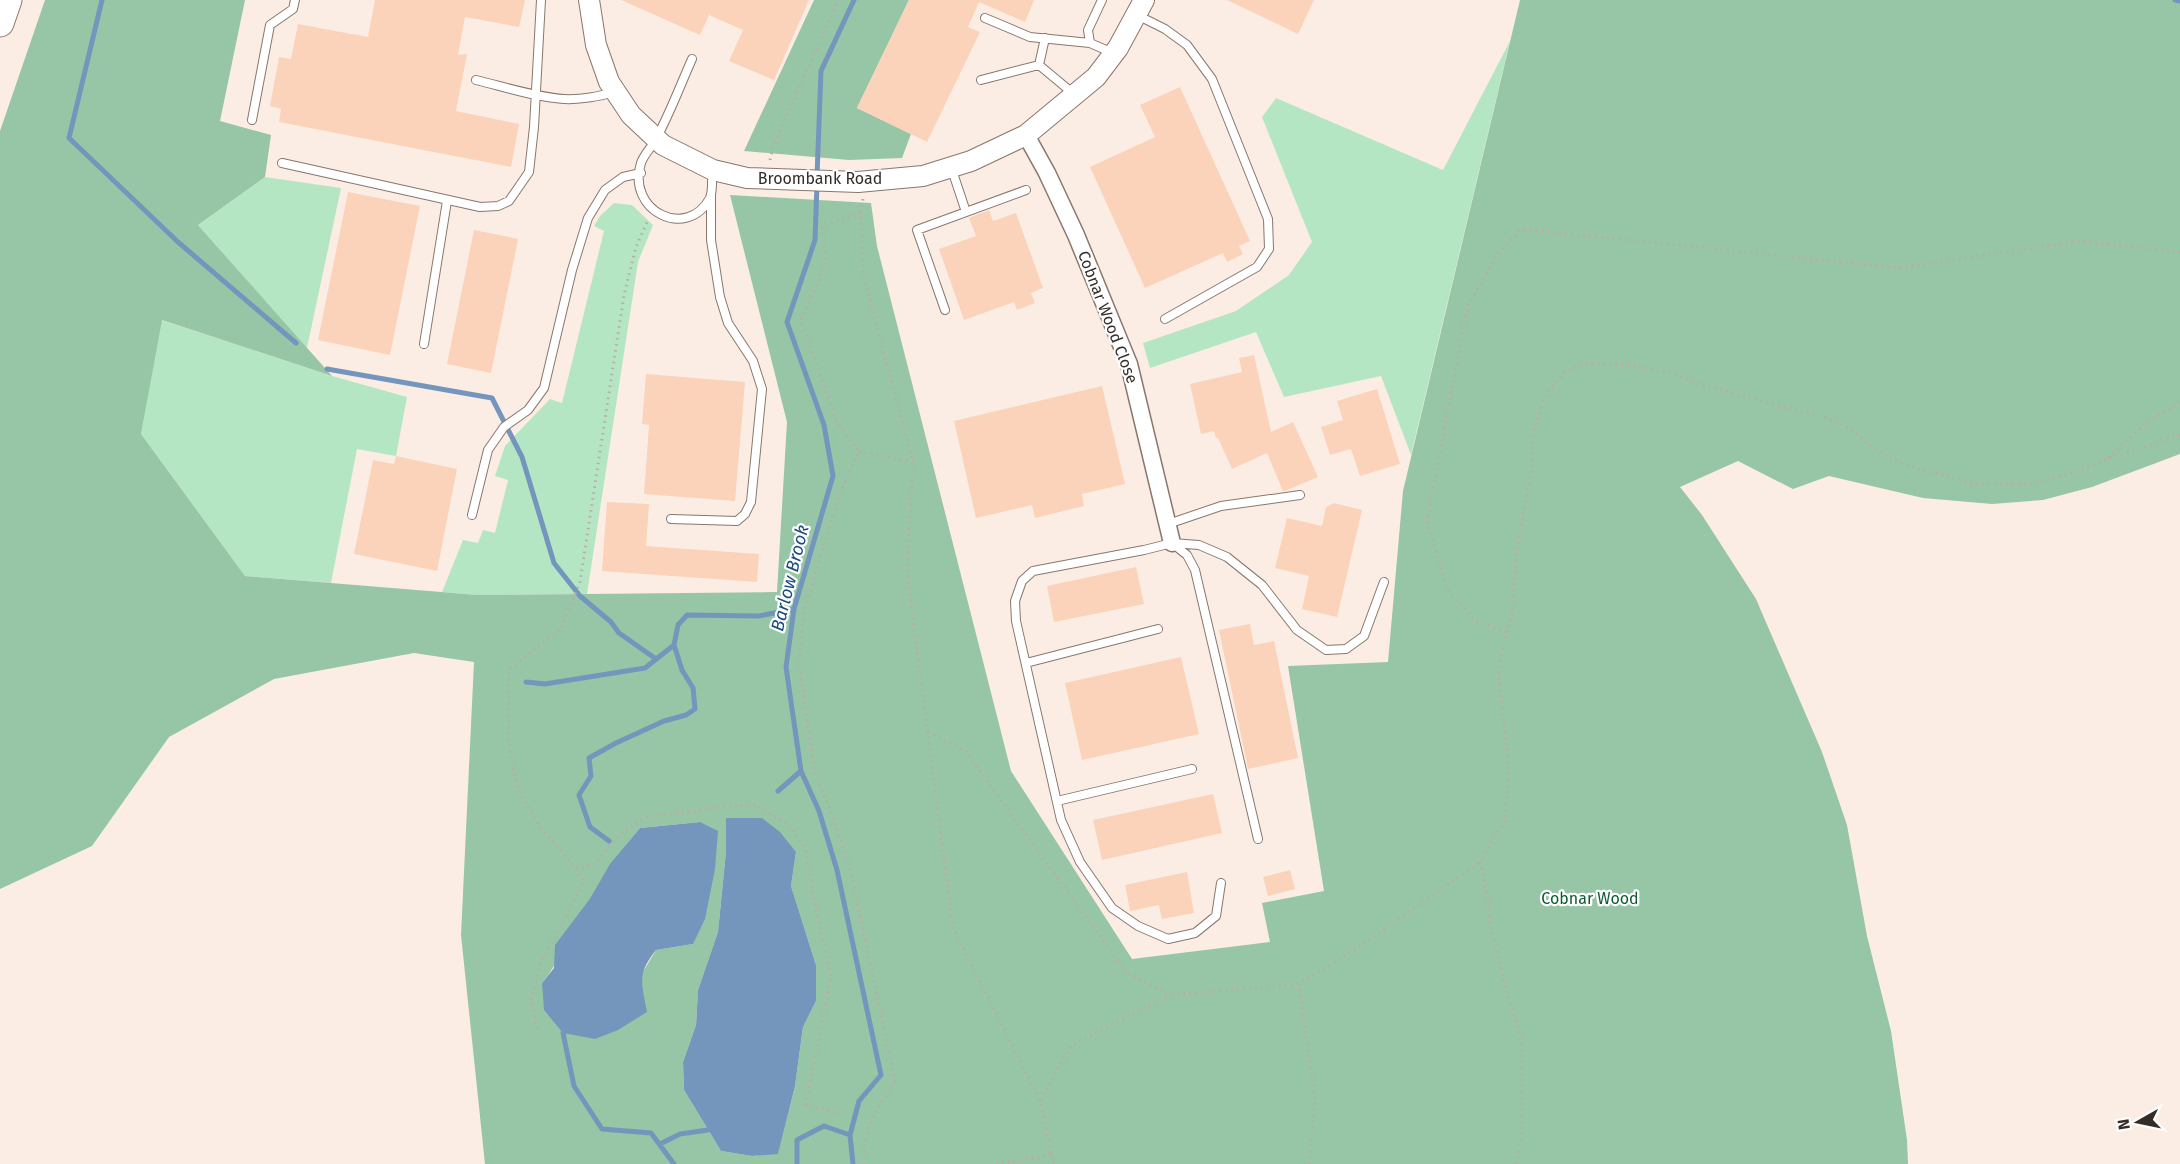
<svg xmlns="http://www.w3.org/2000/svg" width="2180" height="1164" font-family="'Fira Sans',sans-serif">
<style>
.green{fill:#b5e6c4}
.forest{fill:#96c6a5;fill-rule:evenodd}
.water{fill:#7496bd}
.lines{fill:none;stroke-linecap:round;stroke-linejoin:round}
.stream{stroke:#7496bd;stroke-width:5}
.building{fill:#fad3ba}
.service-casing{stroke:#88776d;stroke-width:10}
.minor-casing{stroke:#88776d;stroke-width:19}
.tertiary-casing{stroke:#88776d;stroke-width:22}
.trunk-casing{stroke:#88776d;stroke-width:29}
.path{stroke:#b9aca5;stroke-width:3;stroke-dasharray:1.5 4.5;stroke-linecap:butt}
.service{stroke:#fff;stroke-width:8}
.minor{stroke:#fff;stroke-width:16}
.tertiary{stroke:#fff;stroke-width:20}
.trunk{stroke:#fff;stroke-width:27}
.labels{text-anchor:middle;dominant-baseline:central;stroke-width:4.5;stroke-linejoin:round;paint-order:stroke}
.street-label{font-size:16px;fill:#332c27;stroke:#fefefe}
.park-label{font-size:16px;fill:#0b5b32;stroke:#fefefe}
.water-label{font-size:18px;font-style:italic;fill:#1b4a7d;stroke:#fefefe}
</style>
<rect width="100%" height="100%" fill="#fcede4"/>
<path class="green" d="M1510 41 1411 455 1381 376 1284 397 1256 332 1150 368 1143 343 1236 311 1289 275 1312 242 1262 117 1276 98 1443 170Z
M265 177 341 188 307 348 198 225Z
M614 203 632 205 653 225 638 262 587 594 478 595 442 592 463 540 478 543 483 530 495 533 508 480 495 476 505 446 550 399 562 403 604 231 594 226 600 216Z
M161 320 332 376 407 397 396 456 357 449 331 583 245 576 141 434Z"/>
<path class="forest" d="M45 0H245L220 121 271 135 265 177 198 225 332 376 162 320 141 434 245 576 478 595 777 592 787 422 730 195 871 203 877 246 1011 771 1132 959 1270 942 1262 903 1324 891 1288 666 1388 662 1403 491 1520 0H2180V454L2092 487 2043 500 1992 504 1923 498 1829 476 1793 489 1738 461 1680 487 1702 515 1756 599 1822 752 1847 825 1867 936 1891 1031 1907 1140 1908 1164H485L461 935 474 662 414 653 274 679 169 737 92 846 0 889V131ZM726 818 796 852 791 886 816 965V1001L803 1027 795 1086 778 1153 752 1156 721 1151 684 1090 683 1062 696 1025 698 990 718 932 726 851ZM700 822 693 944 656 950 641 975 542 983C562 958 574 929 589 901 603 874 621 851 640 828Z
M814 0H909L857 108 911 134 902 158 849 160 744 151Z"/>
<path class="water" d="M726 818H762L780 832 796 852 791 886 816 965V1001L803 1027 795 1086 778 1154 752 1156 721 1151 684 1090 683 1062 696 1025 698 990 718 932 726 851Z
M700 822 718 831 715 869 705 919 693 944 656 950C636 975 642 983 647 1012L618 1030 595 1039 563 1033 544 1010 542 983 554 968 555 945 589 900 610 864 640 828Z"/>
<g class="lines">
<path class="stream" d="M102 0 69 138 178 242 296 343
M2175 0 2180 1
M817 176 821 71 854 0
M817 185 815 240 787 322 824 425 833 476 794 609 786 667 801 771 819 811 837 870 881 1075 859 1101 850 1135 853 1164
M327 369 492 398 522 457 554 563 580 596 611 622 619 633 656 659
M526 682 545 684 645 668 674 645
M778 791 801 771
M609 841 590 827 579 795 591 776 589 758 616 743 664 721 686 715 695 709 693 688 682 670 674 645 678 625 687 615 759 616 794 609
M563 1033 574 1086 602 1129 651 1133 674 1164
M660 1144 680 1134 708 1130
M797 1164V1140L824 1126 850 1135"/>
</g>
<path class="building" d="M375 0H525L519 27 465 17 458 55 467 54 456 111 519 124 511 167 279 122 281 109 270 106 279 57 291 59 298 24 368 37Z
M621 0H809L774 80 729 61 743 30 709 15 700 35Z
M909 0H1034L1025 22 979 2 968 27 980 32 927 142 857 108Z
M1227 0H1314L1298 34Z
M1180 87 1250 241 1239 246 1243 254 1227 262 1223 253 1145 288 1090 167 1155 137 1140 105Z
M348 192 420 206 390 355 318 340Z
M989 210 993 221 1016 213 1043 288 1031 293 1035 303 1017 310 1014 302 964 320 939 249 976 236 969 218Z
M474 230 518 239 491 373 447 364Z
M1254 355 1271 432 1293 422 1318 477 1287 490 1283 491 1267 453 1232 469 1218 438H1216L1214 431 1201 434 1190 384 1242 372 1239 358Z
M646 374 745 382 735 501 644 494 649 425 642 424Z
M1102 386 1125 484 1082 494 1084 506 1035 518 1032 505 976 518 954 421Z
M1377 389 1400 464 1360 476 1351 449 1330 455 1321 427 1343 420 1337 401Z
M396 456 457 469 437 571 354 554 373 460 394 464Z
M607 502 649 504 646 546 759 554 757 582 602 571Z
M1334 503 1362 510 1337 617 1302 609 1309 576 1275 568 1287 518 1322 526 1326 507Z
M1136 567 1144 604 1054 622 1047 586Z
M1250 624 1254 645 1274 641 1298 758 1248 769 1219 630Z
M1181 657 1199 734 1082 760 1065 683Z
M1213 794 1222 833 1102 860 1093 820Z
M1290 870 1295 889 1268 896 1263 877Z
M1187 872 1194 913 1162 919 1159 905 1130 911 1125 885Z"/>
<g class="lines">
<defs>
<path id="service" d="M1102 0 1088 30 1090 43 1113 53
M1137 15 1165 29 1187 45 1212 79 1268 219 1269 249 1257 267 1165 319
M985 18 1030 37 1090 43
M1045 38 1039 65 1075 95
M692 59C680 86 670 113 656 139 652 147 644 154 641 163 626 211 687 241 710 198 713 191 712 178 712 170
M476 80C505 87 535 97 564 99 582 100 599 96 616 92
M981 80 1039 65
M252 120 270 25 293 9 295 0
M282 163 480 207 498 206 509 201 529 172 534 127 541 0
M951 167 966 212
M945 310 917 230 1026 190
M424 344 447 201
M472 515 488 450 504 427 528 410 544 388 572 270 588 218 605 190 623 177 641 173
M671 519 737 521 745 514 751 502 762 389 753 361 728 323 720 297 711 240V196
M1168 524 1221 506 1300 495
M1172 543 1187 555 1195 570 1258 839
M1026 663 1158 629
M1057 801 1192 769
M1221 883 1216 916 1195 933 1168 939 1138 926 1112 908 1080 862 1061 820 1016 621 1015 601 1022 581 1033 571 1144 550 1172 543 1199 545 1227 557 1262 585 1297 630 1326 650 1346 649 1364 636 1384 582"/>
<path id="minor" d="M1026 135 1047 173 1076 235 1129 364 1172 543"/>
<path id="tertiary" d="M589 0 596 45 609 82 631 115 663 145 713 170 747 178 858 182 923 176 971 161 1026 135 1096 77 1118 48 1144 0"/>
<path id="trunk" d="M0 23 8 0"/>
</defs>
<use href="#service" class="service-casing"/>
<use href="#minor" class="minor-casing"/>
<use href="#tertiary" class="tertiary-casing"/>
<use href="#trunk" class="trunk-casing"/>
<path class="path" d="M770 160 773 147 838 0
M863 199 861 213 863 275 913 462 907 573 953 927 1040 1100 1054 1164
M861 213 823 225 826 263 801 320 836 421 859 451 839 496 804 611 799 663 814 768 848 859 895 1081C876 1110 863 1128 864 1164
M859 451 913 462
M2108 458 2149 421 2180 403
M1506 632 1475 621 1447 589 1427 521 1468 305 1495 258 1521 229 1900 268 2079 241 2180 252
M928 732 966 752 1126 972 1171 995 1299 984
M576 868 596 864 621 833 649 816 684 813 724 806 755 805 788 824 805 847 815 905 831 975 806 1105 840 1114
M537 1029 531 1000 541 963 584 882 576 868 541 828 518 789 509 747V670L561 628 580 582 624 295 636 247 648 220
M1040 1100 1072 1045 1171 995
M996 1164 1051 1155
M1309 1164 1315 1100 1299 984 1359 947 1480 862
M1516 1164 1522 1132V1043L1505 986 1490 924 1487 892 1480 862 1505 820 1509 766 1498 669 1512 612 1518 542 1531 472 1532 442 1538 415 1549 391 1566 371 1588 363 1635 366 1670 373 1703 385 1840 422 1885 456 1916 468 1975 484H2030L2077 472 2107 459 2180 435"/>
<use href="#service" class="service"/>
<use href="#minor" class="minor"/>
<use href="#tertiary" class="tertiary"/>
<use href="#trunk" class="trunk"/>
</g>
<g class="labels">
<g class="street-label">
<text x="820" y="178">Broombank Road</text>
<text transform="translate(1108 317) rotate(69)">Cobnar Wood Close</text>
</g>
<g class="park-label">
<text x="1590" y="898">Cobnar Wood</text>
</g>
<g class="water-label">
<text transform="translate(790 578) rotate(-76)">Barlow Brook</text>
</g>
</g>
<g transform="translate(2138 1122) rotate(261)" stroke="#fefefe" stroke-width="4.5" paint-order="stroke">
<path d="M0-4.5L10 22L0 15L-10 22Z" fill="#332c27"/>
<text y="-9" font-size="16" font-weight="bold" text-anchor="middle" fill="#332c27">N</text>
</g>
</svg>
